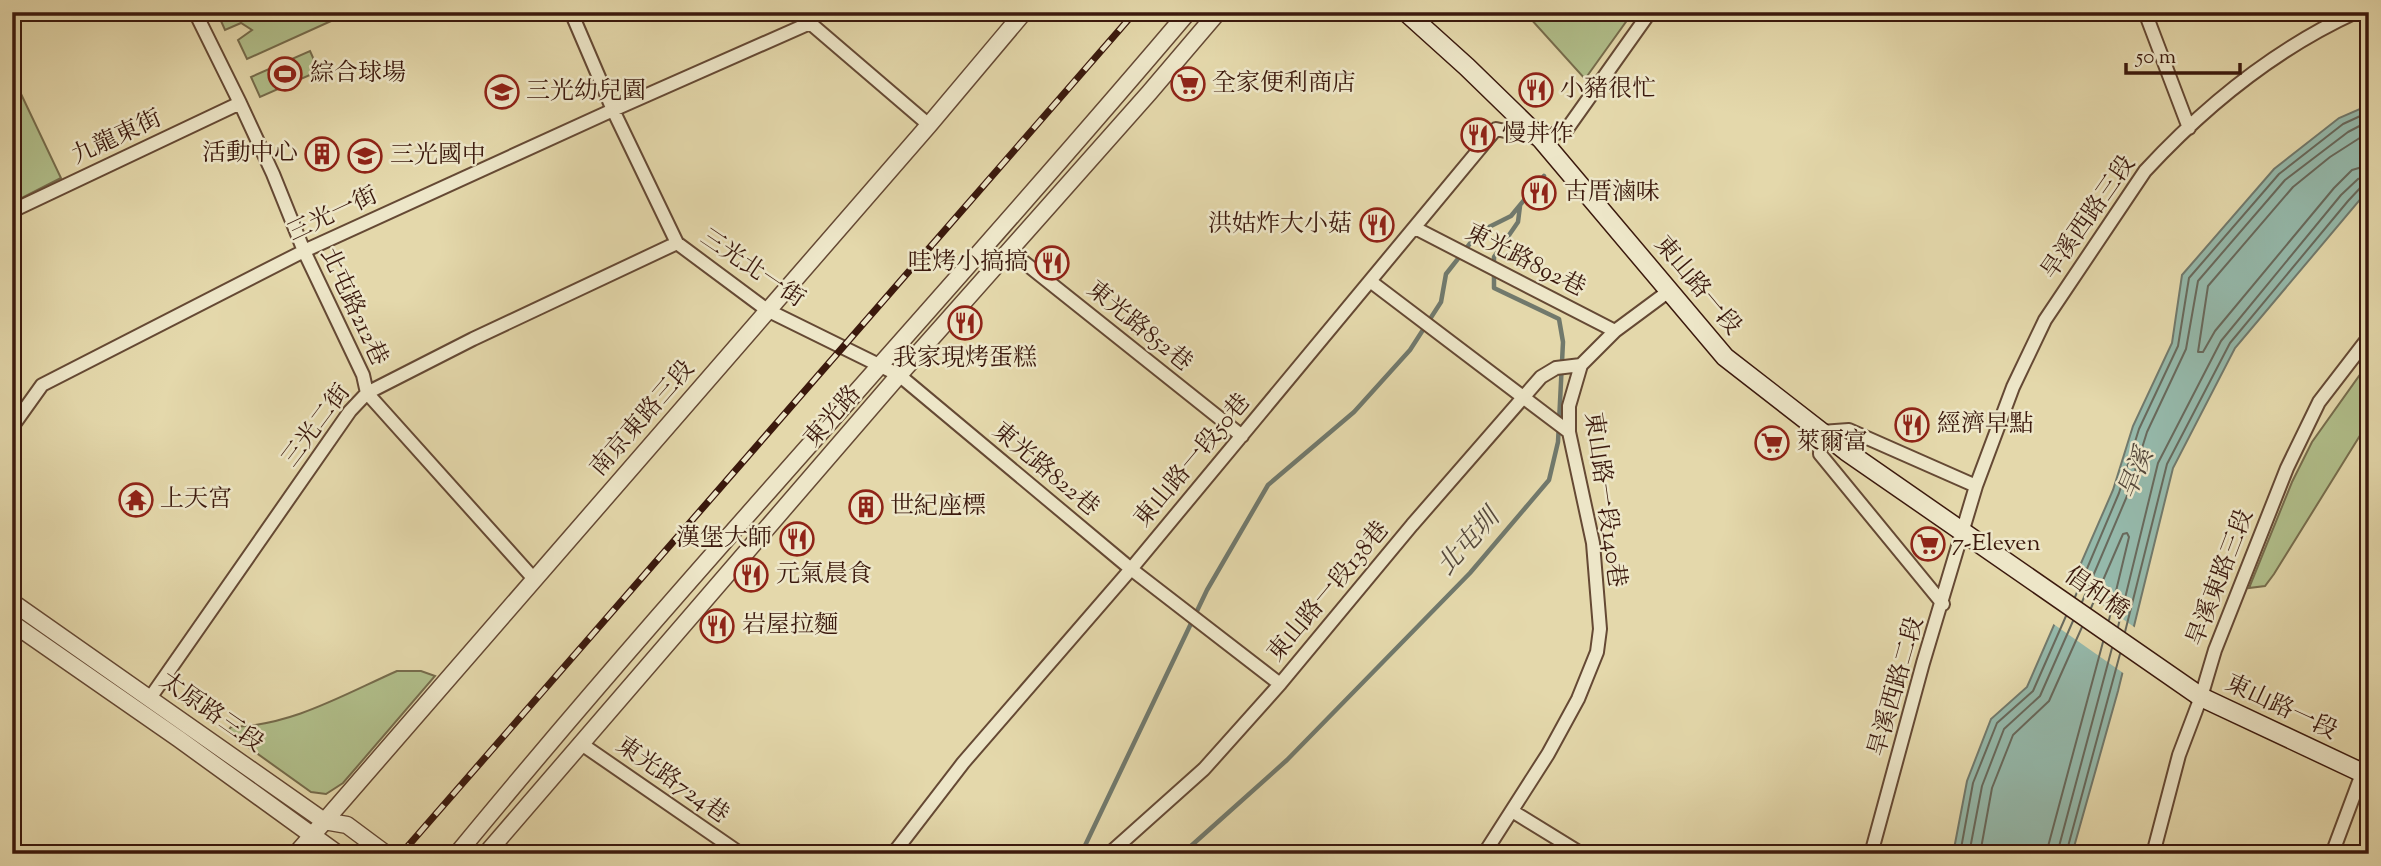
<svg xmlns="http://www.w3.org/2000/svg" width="2381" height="866" font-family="'Sorts Mill Goudy','Noto Serif TC',serif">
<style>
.green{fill:#b1bf8b;stroke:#766c4c;stroke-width:2}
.water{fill:#95b9ab;stroke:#71796c;stroke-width:2}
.pier{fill:#e4d8ab}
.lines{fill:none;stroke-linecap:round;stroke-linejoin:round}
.shore{stroke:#68695c;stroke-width:2}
.stream{stroke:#71796c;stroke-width:4.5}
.minor-casing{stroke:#654934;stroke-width:16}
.tertiary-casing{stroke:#654934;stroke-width:19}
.secondary-casing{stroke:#3b190d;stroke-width:21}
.minor{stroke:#ede6c8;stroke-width:12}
.tertiary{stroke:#ede6c8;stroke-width:16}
.secondary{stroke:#ede6c8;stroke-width:18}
.rail-casing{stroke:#3b190d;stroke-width:7}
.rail{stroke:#ede6c8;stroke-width:4.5;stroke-dasharray:13;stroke-linecap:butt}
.labels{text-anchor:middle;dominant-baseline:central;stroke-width:5;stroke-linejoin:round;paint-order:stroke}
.poi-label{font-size:24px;fill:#3b190d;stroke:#ede6c8;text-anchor:start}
.street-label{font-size:24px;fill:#3b190d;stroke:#ede6c8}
.water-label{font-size:26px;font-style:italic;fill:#56493c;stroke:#ede6c8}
</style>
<rect width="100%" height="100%" fill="#e4d8ab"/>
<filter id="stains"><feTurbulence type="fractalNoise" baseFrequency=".00286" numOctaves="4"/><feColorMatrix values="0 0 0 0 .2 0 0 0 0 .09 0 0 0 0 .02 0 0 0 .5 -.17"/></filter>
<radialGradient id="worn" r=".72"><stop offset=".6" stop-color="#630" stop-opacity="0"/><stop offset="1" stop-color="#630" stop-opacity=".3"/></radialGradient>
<path class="green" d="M217 12H351L247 59 238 40 252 30 241 23 225 30Z
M1521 12H1633L1585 79 1530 18Z
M310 51 319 71 260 97 251 77Z
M12 75 61 178 12 203Z
M2369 362V421L2274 574 2265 586 2249 588 2292 482 2312 442Z
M397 671H421L435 676 343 783 326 794 311 792 227 732 231 727C291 726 343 695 397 671Z"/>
<path class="water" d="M2369 105V189L2235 348 2173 468 2118 691 2072 854H1953L1967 781 1991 719 2027 687 2113 490 2133 426 2172 343 2182 275 2274 169 2339 118Z"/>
<path class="pier" d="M2070 582 2137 629 2126 675 2052 623Z"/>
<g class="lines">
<path class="shore" d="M2369 132 2330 157 2293 187 2208 286 2198 352H2203L2215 331 2334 188 2352 170 2369 165
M2075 597 2119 493 2139 429 2178 346 2189 278 2279 174 2343 124 2369 112
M2082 602 2127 496 2147 432 2186 349 2198 281 2285 180 2348 132 2369 121
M2091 608 2123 534 2127 533 2129 537 2109 620
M2118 627 2158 463 2221 341 2341 195 2358 179 2369 176
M2125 632 2167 464 2230 343 2348 201 2362 186 2369 185
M1960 854 1973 783 1997 723 2033 691 2066 616
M1969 854 1982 786 2004 729 2040 696 2073 621
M1980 854 1992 788 2013 735 2049 701 2082 627
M2046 854 2103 642
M2057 854 2112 648
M2066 854 2120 654"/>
<path class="stream" d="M1081 854 1207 590 1268 485 1354 412 1410 350 1441 302 1446 274 1479 232 1511 216 1544 176
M1182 854 1287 760 1470 573 1549 480 1558 442 1563 342 1559 319 1494 288V257L1518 222 1520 206"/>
<defs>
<path id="minor" d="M195 12 240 103 273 174 304 251 363 375 367 393 534 579
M571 12 613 110 677 243 767 310 899 375 1131 569 1280 684
M804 12 810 23 929 125
M2145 12 2189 128
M12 17 21 12
M12 211 240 103
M1415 228 1615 331
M1010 251 1242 436
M1370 281 1569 432
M12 427 42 385 304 251 613 110 810 23
M1943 604 1820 454 1821 432 1849 430 1976 486
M150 698 350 411 367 393 473 339 677 243
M580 743 741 854
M1512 811 1582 854
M893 854 963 763 1131 569 1496 129 1541 139 1567 129 1650 12
M1109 854 1204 769 1280 684 1412 525 1541 377 1556 368 1581 365
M1484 854 1548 754 1578 699 1597 652 1600 629 1593 543 1569 432V406L1581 365 1615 331 1669 291
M1871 854 1923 663 1976 486 2013 387 2045 320 2145 171C2205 106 2275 49 2356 12
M2153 854 2179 755 2201 697 2215 650 2287 468 2319 402 2369 337
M2332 854 2369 755"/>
<path id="tertiary" d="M12 602 324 821 347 825 386 854
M12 623 179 739 338 854
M296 854 929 125 1024 12
M457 854C693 567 948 296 1188 12
M486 854 899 375 1149 93 1218 12"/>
<path id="secondary" d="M1406 12 1467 67 1541 139 1725 357 1846 451 2201 697 2369 776"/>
</defs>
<use href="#minor" class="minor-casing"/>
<use href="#tertiary" class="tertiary-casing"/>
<use href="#secondary" class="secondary-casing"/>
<use href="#minor" class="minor"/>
<use href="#tertiary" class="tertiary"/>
<use href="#secondary" class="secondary"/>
<defs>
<path id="rail" d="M401 854 1135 12"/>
</defs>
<use href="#rail" class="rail-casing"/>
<use href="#rail" class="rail"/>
</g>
<defs>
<symbol id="stadium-ring" viewBox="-11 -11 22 22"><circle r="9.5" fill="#ede6c8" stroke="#8f2418" stroke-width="1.5"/><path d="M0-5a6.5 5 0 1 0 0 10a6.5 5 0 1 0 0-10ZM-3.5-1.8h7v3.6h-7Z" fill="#8f2418"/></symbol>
<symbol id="supermarket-ring" viewBox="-11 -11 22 22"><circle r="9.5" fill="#ede6c8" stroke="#8f2418" stroke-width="1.5"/><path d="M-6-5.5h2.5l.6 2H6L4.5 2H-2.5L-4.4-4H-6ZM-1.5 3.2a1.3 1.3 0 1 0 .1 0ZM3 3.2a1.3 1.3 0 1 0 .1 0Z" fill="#8f2418"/></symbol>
<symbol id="restaurant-ring" viewBox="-11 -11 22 22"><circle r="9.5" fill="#ede6c8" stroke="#8f2418" stroke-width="1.5"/><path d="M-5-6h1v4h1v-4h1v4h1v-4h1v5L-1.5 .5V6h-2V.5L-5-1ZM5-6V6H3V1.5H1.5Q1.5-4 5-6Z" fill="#8f2418"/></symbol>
<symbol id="school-ring" viewBox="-11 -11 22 22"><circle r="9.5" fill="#ede6c8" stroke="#8f2418" stroke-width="1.5"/><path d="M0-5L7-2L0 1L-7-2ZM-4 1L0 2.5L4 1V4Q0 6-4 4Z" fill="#8f2418"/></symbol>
<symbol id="building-ring" viewBox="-11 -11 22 22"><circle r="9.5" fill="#ede6c8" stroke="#8f2418" stroke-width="1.5"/><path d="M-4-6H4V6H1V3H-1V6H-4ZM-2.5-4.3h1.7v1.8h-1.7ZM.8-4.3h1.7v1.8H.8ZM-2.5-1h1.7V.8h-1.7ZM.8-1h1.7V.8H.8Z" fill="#8f2418"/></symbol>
<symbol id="temple-ring" viewBox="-11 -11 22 22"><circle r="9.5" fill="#ede6c8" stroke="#8f2418" stroke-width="1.5"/><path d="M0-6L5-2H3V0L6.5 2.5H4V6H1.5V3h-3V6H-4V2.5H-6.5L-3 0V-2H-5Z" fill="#8f2418"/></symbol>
</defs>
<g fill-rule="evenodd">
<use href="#stadium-ring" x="266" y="55" width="38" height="38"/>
<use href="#supermarket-ring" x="1169" y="65" width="38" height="38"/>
<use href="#restaurant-ring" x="1517" y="71" width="38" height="38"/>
<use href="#school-ring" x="483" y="73" width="38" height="38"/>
<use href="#restaurant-ring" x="1459" y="116" width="38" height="38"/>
<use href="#building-ring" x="303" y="135" width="38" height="38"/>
<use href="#school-ring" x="346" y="137" width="38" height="38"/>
<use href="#restaurant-ring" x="1520" y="174" width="38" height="38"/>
<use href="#restaurant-ring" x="1358" y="206" width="38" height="38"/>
<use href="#restaurant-ring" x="1033" y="244" width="38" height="38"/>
<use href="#restaurant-ring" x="946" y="304" width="38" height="38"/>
<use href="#restaurant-ring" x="1893" y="406" width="38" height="38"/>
<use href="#supermarket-ring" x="1753" y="424" width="38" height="38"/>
<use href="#temple-ring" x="117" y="481" width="38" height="38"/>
<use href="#building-ring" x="847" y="488" width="38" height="38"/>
<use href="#restaurant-ring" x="778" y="520" width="38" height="38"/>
<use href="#supermarket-ring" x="1909" y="525" width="38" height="38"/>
<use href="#restaurant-ring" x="732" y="556" width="38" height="38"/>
<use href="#restaurant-ring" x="698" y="607" width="38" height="38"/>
</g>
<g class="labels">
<g class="poi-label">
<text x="310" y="74">綜合球場</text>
<text x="1212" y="84">全家便利商店</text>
<text x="1560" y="90">小豬很忙</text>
<text x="526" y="92">三光幼兒園</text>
<text x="1502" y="135">慢丼作</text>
<text x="298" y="154" text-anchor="end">活動中心</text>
<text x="390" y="156">三光國中</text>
<text x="1564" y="193">古厝滷味</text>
<text x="1352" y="225" text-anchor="end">洪姑炸大小菇</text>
<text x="1028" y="263" text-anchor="end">哇烤小搞搞</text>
<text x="965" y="359" text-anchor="middle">我家現烤蛋糕</text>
<text x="1937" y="425">經濟早點</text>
<text x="1796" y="443">萊爾富</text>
<text x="160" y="500">上天宮</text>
<text x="890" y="507">世紀座標</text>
<text x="772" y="539" text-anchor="end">漢堡大師</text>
<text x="1952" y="544">7-Eleven</text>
<text x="776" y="575">元氣晨食</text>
<text x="742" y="626">岩屋拉麵</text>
</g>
<g class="street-label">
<text transform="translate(117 138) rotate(-25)">九龍東街</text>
<text transform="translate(333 215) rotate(-25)">三光一街</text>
<text transform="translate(2089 218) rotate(-55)">旱溪西路三段</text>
<text transform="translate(1525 261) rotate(27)">東光路892巷</text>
<text transform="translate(752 269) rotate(34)">三光北一街</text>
<text transform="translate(1697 286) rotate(50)">東山路一段</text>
<text transform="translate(353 307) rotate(65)">北屯路212巷</text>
<text transform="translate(1139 327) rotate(39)">東光路852巷</text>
<text transform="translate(833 417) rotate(-49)">東光路</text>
<text transform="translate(643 419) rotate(-49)">南京東路三段</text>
<text transform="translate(317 426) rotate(-53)">三光二街</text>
<text transform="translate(1193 461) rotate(-50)">東山路一段50巷</text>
<text transform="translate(1045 470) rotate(40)">東光路822巷</text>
<text transform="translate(1604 500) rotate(82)">東山路一段140巷</text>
<text transform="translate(2221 578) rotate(-69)">旱溪東路三段</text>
<text transform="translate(1329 592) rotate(-50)">東山路一段138巷</text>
<text transform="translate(2096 594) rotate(35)">倡和橋</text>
<text transform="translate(1897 687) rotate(-74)">旱溪西路二段</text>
<text transform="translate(2281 708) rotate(25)">東山路一段</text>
<text transform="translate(211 713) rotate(35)">太原路三段</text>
<text transform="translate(672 781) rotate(35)">東光路724巷</text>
</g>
<g class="water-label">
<text transform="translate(2137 474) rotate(-68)">旱溪</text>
<text transform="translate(1469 543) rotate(-48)">北屯圳</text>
</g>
</g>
<rect width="2381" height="866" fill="none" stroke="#e4d8ab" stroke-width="42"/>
<rect x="14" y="14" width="2353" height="838" fill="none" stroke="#3b190d" stroke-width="3.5"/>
<rect x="21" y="21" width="2339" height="824" fill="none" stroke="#3b190d" stroke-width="2"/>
<path d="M2126 63v10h114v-10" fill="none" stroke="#3b190d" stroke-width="3.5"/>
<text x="2136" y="63" font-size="21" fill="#3b190d" stroke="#ede6c8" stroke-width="5" paint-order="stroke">50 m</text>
<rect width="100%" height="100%" filter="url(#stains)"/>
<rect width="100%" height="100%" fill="url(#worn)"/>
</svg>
